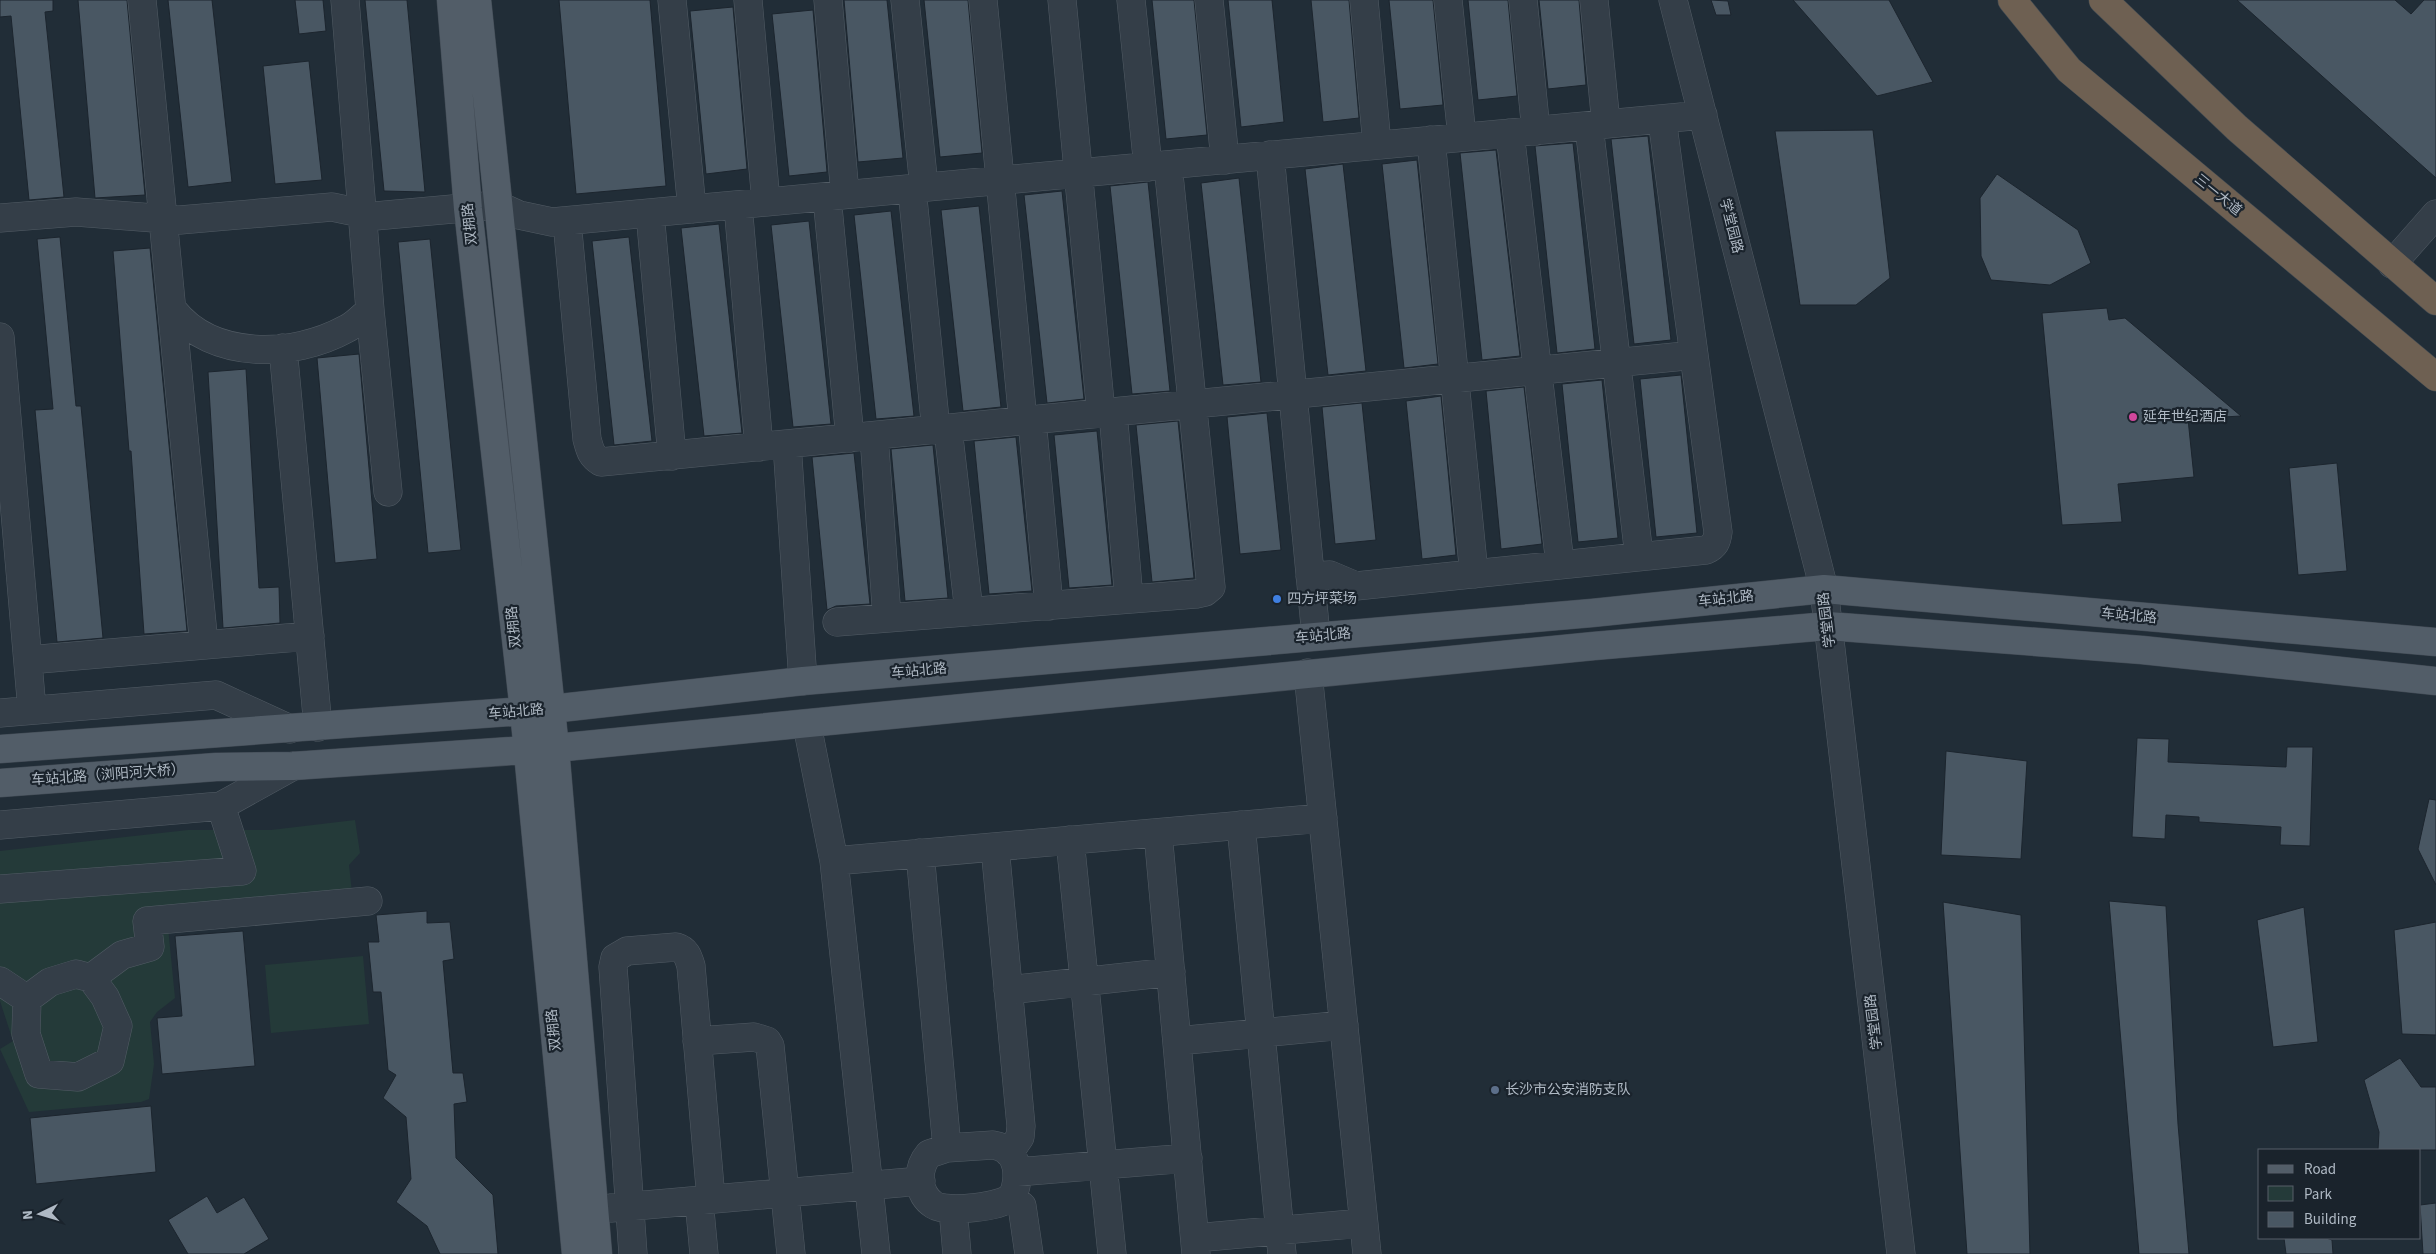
<svg xmlns="http://www.w3.org/2000/svg" width="2436" height="1254" font-family="'Source Sans 3','Noto Sans SC',sans-serif">
<style>
.green{fill:#243a39}
.building{fill:#495763;stroke:#1c252e}
.lines{fill:none;stroke-linecap:round;stroke-linejoin:round}
.minor-casing{stroke:#525c65;stroke-width:29}
.major-casing{stroke:#414a54;stroke-width:29}
.highway-casing{stroke:#3f4952;stroke-width:29}
.minor{stroke:#343e48;stroke-width:28}
.major{stroke:#525d68;stroke-width:28}
.highway{stroke:#6e6052;stroke-width:28}
.hotel-dot{fill:#d1479c;stroke:#1a232c;stroke-width:2}
.shop-dot{fill:#3f7fe0;stroke:#1a232c;stroke-width:2}
.service-dot{fill:#5c6f8a;stroke:#1a232c;stroke-width:2}
.labels{text-anchor:middle;dominant-baseline:central;stroke-width:4.5;stroke-linejoin:round;paint-order:stroke}
.street-label{font-size:14px;fill:#afb9c4;stroke:#1a232c}
.poi-label{font-size:14px;fill:#afb9c4;stroke:#1a232c;text-anchor:start}
</style>
<rect width="100%" height="100%" fill="#212d37"/>
<path class="green" d="M355 820 360 853 349 865 354 911 168 927 175 998 157 1012 150 1022 154 1064 149 1099 141 1102 29 1112 0 1049 13 1041 0 1001V851L188 830H271Z
M363 956 369 1024 271 1033 265 965Z"/>
<path class="building" d="M0 0H53V11L45 12 64 197 29 200 11 16 0 17Z
M78 0H127L145 195 95 198Z
M168 0H212L232 182 188 187Z
M295 0H323L326 31 299 34Z
M365 0H407L425 192 384 191Z
M559 0H650L666 186 576 194Z
M844 0H887L903 158 858 162Z
M924 0H968L982 153 940 157Z
M1152 0H1194L1207 135 1166 139Z
M1228 0H1272L1284 122 1241 127Z
M1311 0H1349L1359 118 1323 122Z
M1389 0H1433L1443 105 1400 109Z
M1468 0H1508L1517 96 1478 100Z
M1539 0H1579L1586 85 1548 89Z
M1711 0 1728 1 1731 15H1716Z
M1793 0H1889L1933 82 1877 96Z
M2237 0H2395L2411 14 2424 0H2436V178Z
M733 7 747 169 706 174 690 11Z
M813 10 827 172 789 176 772 14Z
M309 61 322 180 275 184 263 66Z
M1873 130 1890 278 1856 305H1800L1775 131Z
M1648 136 1671 340 1634 344 1611 139Z
M1573 143 1595 349 1557 353 1535 146Z
M1496 150 1520 356 1482 360 1460 153Z
M1417 160 1438 364 1404 368 1382 164Z
M1343 164 1366 371 1328 375 1305 169Z
M1997 174 2078 230 2091 263 2050 285 1991 280 1981 256 1980 198Z
M1239 178 1261 382 1223 385 1201 183Z
M1148 182 1170 391 1132 394 1110 186Z
M1062 191 1084 399 1047 403 1024 195Z
M979 206 1001 407 963 411 941 210Z
M891 211 914 416 876 419 854 215Z
M809 221 831 424 793 427 771 225Z
M719 224 742 433 704 436 681 228Z
M60 237 76 406H81L103 638 57 642 35 410 53 409 37 239Z
M629 237 652 441 614 445 592 241Z
M430 239 461 550 428 553 398 242Z
M150 248 187 631 144 634 131 451H129L113 251Z
M2107 308 2109 320 2125 318 2241 416 2188 419 2194 477 2118 484 2122 522 2062 525 2042 313Z
M359 354 377 559 335 563 317 358Z
M246 369 259 588 279 587 280 623 223 628 208 372Z
M1681 375 1697 533 1656 537 1640 379Z
M1602 380 1618 538 1578 542 1562 384Z
M1524 387 1542 544 1501 549 1486 391Z
M1441 396 1456 555 1422 559 1406 401Z
M1362 403 1376 540 1335 544 1322 407Z
M1267 413 1281 550 1240 554 1227 417Z
M1178 421 1194 578 1152 582 1136 425Z
M1097 431 1112 585 1069 588 1054 435Z
M1016 437 1032 591 989 594 974 441Z
M933 445 948 598 905 601 891 449Z
M854 453 870 604 836 606 827 610 812 457Z
M2337 463 2347 571 2298 575 2289 468Z
M2137 738 2169 739 2168 762 2286 767 2287 747H2313L2310 846 2280 845 2281 827 2199 822V817L2166 815 2165 839 2132 837Z
M1946 751 2027 761 2021 859 1941 855Z
M2429 799 2436 800V885L2418 849Z
M2109 901 2166 906 2178 1124 2189 1254H2139Z
M1943 902 2021 915 2030 1254H1967Z
M2304 907 2318 1042 2273 1047 2257 920Z
M427 911V923L450 922 454 959 443 961 453 1073H463L467 1102 454 1104 456 1158 493 1195 498 1254H440L427 1226 396 1202 411 1179 406 1117 383 1098 396 1075 388 1070 381 992H373L368 942H379L376 915Z
M2436 922V1035L2402 1034 2394 930Z
M243 931 255 1066 162 1074 157 1018 182 1016 175 936Z
M2400 1058 2421 1087H2436V1150H2378L2379 1132 2364 1080Z
M151 1106 156 1172 36 1184 30 1118Z
M207 1196 217 1213 244 1197 269 1239 244 1254H188L168 1220Z
M2436 1203V1254H2423L2420 1205Z
M2284 1238H2326L2332 1240 2333 1254H2286Z"/>
<g class="lines">
<defs>
<path id="minor" d="M142 0 204 645
M345 0 370 310 388 492
M672 0 692 209
M748 0 766 202
M828 0 845 194
M905 0 924 187
M983 0 1023 421
M1062 0 1101 413
M1131 0 1148 167
M1209 0 1225 160
M1364 0 1377 145
M1448 0 1462 137
M1523 0 1536 131
M1594 0 1606 124
M1673 0 1824 589 1901 1254
M1589 126 1639 556
M1510 133 1560 564
M1431 140 1474 574
M1270 155 1316 636
M912 189 936 430
M827 197 850 438
M738 205 759 447
M650 213 672 456
M0 218 76 212 180 220 332 207 375 216 497 205 519 215 552 222 1703 115
M567 221 587 439C590 450 591 456 601 462L1685 356
M2392 264 2436 214
M173 310C212 360 293 358 346 329 355 325 363 316 370 310
M0 337 32 710
M283 348 318 727
M1113 412 1129 599
M1032 420 1049 606
M948 429 969 612
M874 436 887 618
M787 444 803 681
M1310 576 1330 575 1356 586 1706 550C1715 546 1717 541 1718 532L1662 119
M837 622 1196 594 1205 592 1211 587 1168 165
M28 660 310 636
M1308 673 1367 1254
M0 713 216 695 290 729
M807 725 834 861 876 1254
M0 825 221 806 293 766
M1241 825 1282 1254
M1158 833 1196 1254
M1070 840 1112 1254
M995 847 1021 1126 1020 1137 1009 1153
M920 853 947 1148
M834 861 1323 818
M0 889 242 871 221 806
M0 981 27 999 26 1034 39 1074 78 1077 110 1061 118 1026 105 997 91 978 122 955 150 947 147 921 368 901
M1008 990 1171 972
M27 999 50 982 76 974 91 978
M697 1041 754 1037 767 1041 770 1046 791 1254
M1177 1041 1344 1025
M993 1145C1005 1147 1013 1153 1016 1166 1018 1175 1017 1188 1012 1196 1004 1207 946 1213 934 1205 917 1194 916 1169 929 1154L947 1148Z
M1017 1172 1188 1158
M1011 1197 1022 1206 1029 1254
M699 1200 704 1254
M611 1208 921 1181
M953 1209 957 1254
M1195 1238 1363 1223
M633 1254 613 967 615 958 627 951 676 947C686 950 688 956 691 966L711 1199"/>
<path id="major" d="M451 0 468 209 524 711 576 1254
M477 0 555 748 598 1254
M0 749 551 709 803 681 1592 613 1824 589 2436 642
M0 783 216 767 293 766 555 748 1594 646 1828 626 2142 650 2436 681"/>
<path id="highway" d="M2012 0 2069 70 2436 377
M2103 0 2237 128 2436 301"/>
</defs>
<use href="#minor" class="minor-casing"/>
<use href="#major" class="major-casing"/>
<use href="#highway" class="highway-casing"/>
<use href="#minor" class="minor"/>
<use href="#major" class="major"/>
<use href="#highway" class="highway"/>
</g>
<circle class="hotel-dot" cx="2133" cy="417" r="5"/>
<circle class="shop-dot" cx="1277" cy="599" r="5"/>
<circle class="service-dot" cx="1495" cy="1090" r="5"/>
<g class="labels">
<g class="street-label">
<text transform="translate(2218 195) rotate(39)">三一大道</text>
<text transform="translate(470 224) rotate(-96)">双拥路</text>
<text transform="translate(1731 226) rotate(76)">学堂园路</text>
<text transform="translate(1726 599) rotate(-6)">车站北路</text>
<text transform="translate(2129 616) rotate(5)">车站北路</text>
<text transform="translate(1827 620) rotate(-97)">学堂园路</text>
<text transform="translate(514 627) rotate(-96)">双拥路</text>
<text transform="translate(1323 636) rotate(-5)">车站北路</text>
<text transform="translate(919 671) rotate(-5)">车站北路</text>
<text transform="translate(516 712) rotate(-5)">车站北路</text>
<text transform="translate(108 775) rotate(-4)">车站北路（浏阳河大桥）</text>
<text transform="translate(1874 1022) rotate(-97)">学堂园路</text>
<text transform="translate(554 1030) rotate(-96)">双拥路</text>
</g>
<g class="poi-label">
<text x="2143" y="417">延年世纪酒店</text>
<text x="1287" y="599">四方坪菜场</text>
<text x="1505" y="1090">长沙市公安消防支队</text>
</g>
</g>
<rect x="2258" y="1149" width="162" height="90" fill="#1a232c" stroke="#565f69"/>
<rect x="2268" y="1165" width="25" height="8" fill="#525d68" stroke="#565f69"/>
<text x="2304" y="1174" font-size="15" fill="#afb9c4">Road</text>
<rect x="2268" y="1186" width="25" height="15" fill="#243a39" stroke="#565f69"/>
<text x="2304" y="1199" font-size="15" fill="#afb9c4">Park</text>
<rect x="2268" y="1212" width="25" height="15" fill="#495763" stroke="#565f69"/>
<text x="2304" y="1224" font-size="15" fill="#afb9c4">Building</text>
<g transform="translate(40 1214) rotate(265)" stroke="#1a232c" stroke-width="4" paint-order="stroke">
<path d="M0-4L9 19L0 12L-9 19Z" fill="#afb9c4"/>
<text y="-8" font-size="14" font-weight="bold" text-anchor="middle" fill="#afb9c4">N</text>
</g>
</svg>
